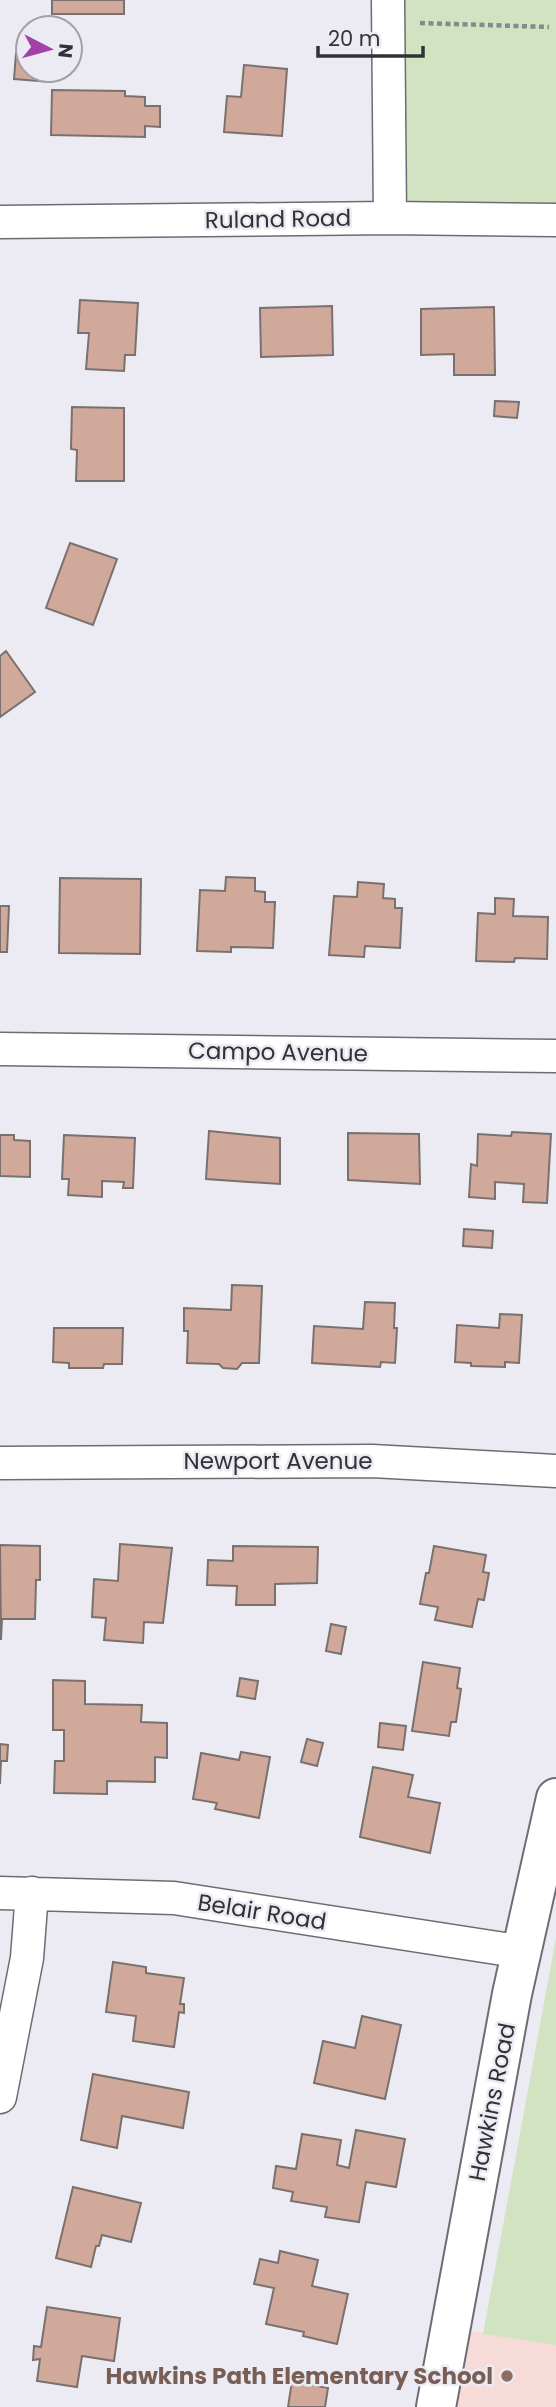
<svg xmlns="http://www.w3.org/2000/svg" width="556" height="2407" font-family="Poppins,sans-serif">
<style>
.education{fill:#f6dbd8}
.green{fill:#d1e3c1}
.building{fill:#d0a99a;stroke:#7a716e;stroke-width:2}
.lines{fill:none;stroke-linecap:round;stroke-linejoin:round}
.street-casing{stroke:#6d6c74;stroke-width:35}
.secondary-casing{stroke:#6d6c74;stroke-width:42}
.path{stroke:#89888e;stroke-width:4.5;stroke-dasharray:5 3.5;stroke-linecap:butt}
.street{stroke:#fff;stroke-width:32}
.secondary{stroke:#fff;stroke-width:38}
.education-dot{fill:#8d6e63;stroke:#ecebf4;stroke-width:2.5}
.labels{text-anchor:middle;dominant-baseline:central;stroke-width:5;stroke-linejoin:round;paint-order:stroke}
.street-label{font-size:23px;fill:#323235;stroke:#ecebf4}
.education-label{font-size:23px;font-weight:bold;fill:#785e54;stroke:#ecebf4;text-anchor:end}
</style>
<rect width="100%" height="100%" fill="#ecebf4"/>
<path class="education" d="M471 2331 556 2345V2407H451Z"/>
<path class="green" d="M388 0H556V220L390 218Z
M556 1938V2345L483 2334Z"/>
<path class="building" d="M52 0H124V14H52Z
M16 53 28 54V70H52L51 82 14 79Z
M244 65 287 69 282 136 224 132 227 96 241 97Z
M52 90 125 91V96L145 97V106H160V127L145 126V137L51 135Z
M80 300 138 303 135 355H125L124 371 86 369 89 333H78Z
M332 306 333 355 261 357 260 308Z
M494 307 495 375H454V354L421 355V309Z
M495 401 519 402 517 418 494 416Z
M72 407 124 408V481H76L77 450 71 449Z
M70 543 117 559 93 625 46 608Z
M6 651 35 692 0 717V656Z
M226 877 255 878V891L265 892V902H275L273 948 231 947V952L197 951 200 890 225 891Z
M60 878 141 879 140 954 59 953Z
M358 882 384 884 383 898 395 899V908H402L400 948 365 946 364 957 329 955 334 896 357 897Z
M495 898 514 899 513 916 548 917 547 959 515 958 514 962 476 961 478 913 495 914Z
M0 906H9L7 952H0Z
M209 1131 280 1138V1184L206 1179Z
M512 1132 551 1134 547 1203 523 1202 524 1184 495 1182V1199L469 1197 471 1164 477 1166 478 1134 511 1136Z
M348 1133 419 1134 420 1184 348 1180Z
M0 1135H14V1140L30 1141V1177L0 1176Z
M64 1135 135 1138 133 1188H123L124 1182 102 1181V1197L68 1195 69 1179H62Z
M464 1229 493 1231 492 1248 463 1246Z
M232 1285 262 1286 259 1363H242L237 1369 223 1368 219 1364 187 1363 188 1331H184V1308L231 1310Z
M365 1302 395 1303 394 1328H397L395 1363 381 1362 380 1367 312 1363 314 1326 363 1329Z
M500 1314 522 1315 519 1363 505 1362V1367L471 1366V1363L455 1362 457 1325 499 1328Z
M54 1328H123L122 1364H104L103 1368H69V1363L53 1362Z
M120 1544 172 1548 163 1623 144 1622 143 1643 104 1640 106 1618 92 1617 94 1579 118 1581Z
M0 1545 40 1546V1580H36L35 1619H2L1 1640Z
M233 1546 318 1547 317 1583 275 1584V1605H236L237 1586 207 1585 208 1560 233 1561Z
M434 1546 486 1555 483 1572 489 1573 484 1600 478 1599 472 1627 435 1620 438 1607 420 1604 426 1573H429Z
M331 1624 346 1627 341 1654 326 1651Z
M423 1662 460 1668 457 1688 461 1689 456 1722H451L449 1736 412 1731Z
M240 1678 258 1681 255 1699 237 1696Z
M53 1680 85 1681V1704L142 1705 141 1722 167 1723V1758L155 1757V1782L107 1781V1794L54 1793 55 1761H64V1730H53Z
M380 1723 406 1726 403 1750 378 1747Z
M307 1739 323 1743 317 1766 301 1762Z
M0 1744 8 1745 7 1761H1L0 1784Z
M241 1752 270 1757 259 1818 215 1809 217 1803 193 1799 201 1753 239 1760Z
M373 1767 413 1775 408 1797 440 1803 430 1853 360 1837Z
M113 1962 146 1967V1973L184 1978 180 2004H184V2013L179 2012 174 2047 133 2041 136 2016 106 2012Z
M362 2016 401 2025 385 2099 314 2083 323 2041 355 2048Z
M93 2074 189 2092 183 2128 122 2116 117 2148 81 2140Z
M356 2130 405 2139 396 2187 366 2182 359 2222 325 2217 327 2207 291 2201 293 2192 273 2188 276 2166 296 2169 302 2134 341 2140 337 2165 349 2168Z
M73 2187 141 2203 131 2242 102 2235 99 2246H96L91 2267 56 2258Z
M280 2251 318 2260 312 2286 348 2294 337 2344 303 2336 304 2332 266 2324 274 2288 254 2284 260 2259 278 2263Z
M47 2307 120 2318 114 2361 82 2356 77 2387 37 2381 40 2359 33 2360 34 2346 41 2347Z
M292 2381 328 2388 325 2407H288Z"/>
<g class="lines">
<defs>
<path id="street" d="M388 0 390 218
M0 222 390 218 556 220
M0 1049 556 1056
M0 1463 372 1461 556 1471
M0 1893 174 1898 523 1952
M0 2097 27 1958 32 1893"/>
<path id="secondary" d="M436 2407 512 1994 556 1798"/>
</defs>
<use href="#street" class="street-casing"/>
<use href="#secondary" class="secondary-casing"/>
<path class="path" d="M420 23 549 27"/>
<use href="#street" class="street"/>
<use href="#secondary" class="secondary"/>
</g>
<circle class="education-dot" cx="507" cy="2376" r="7"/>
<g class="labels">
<g class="street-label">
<text transform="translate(278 219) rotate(-1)">Ruland Road</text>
<text transform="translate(278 1052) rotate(1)">Campo Avenue</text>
<text x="278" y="1461">Newport Avenue</text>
<text transform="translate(262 1912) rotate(9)">Belair Road</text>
<text transform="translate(492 2102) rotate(-79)">Hawkins Road</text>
</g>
<g class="education-label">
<text x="493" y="2376">Hawkins Path Elementary School</text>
</g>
</g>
<g transform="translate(49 49) rotate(96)"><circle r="33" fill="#ecebf4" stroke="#a2a1a8" stroke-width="2"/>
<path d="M0-5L12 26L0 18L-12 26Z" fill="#a241a8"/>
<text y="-10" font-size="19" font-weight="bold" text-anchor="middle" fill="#323235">N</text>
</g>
<path d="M318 46v10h105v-10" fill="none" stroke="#323235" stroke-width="3.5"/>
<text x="328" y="46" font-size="21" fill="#323235" stroke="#ecebf4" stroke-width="5" paint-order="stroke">20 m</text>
</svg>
